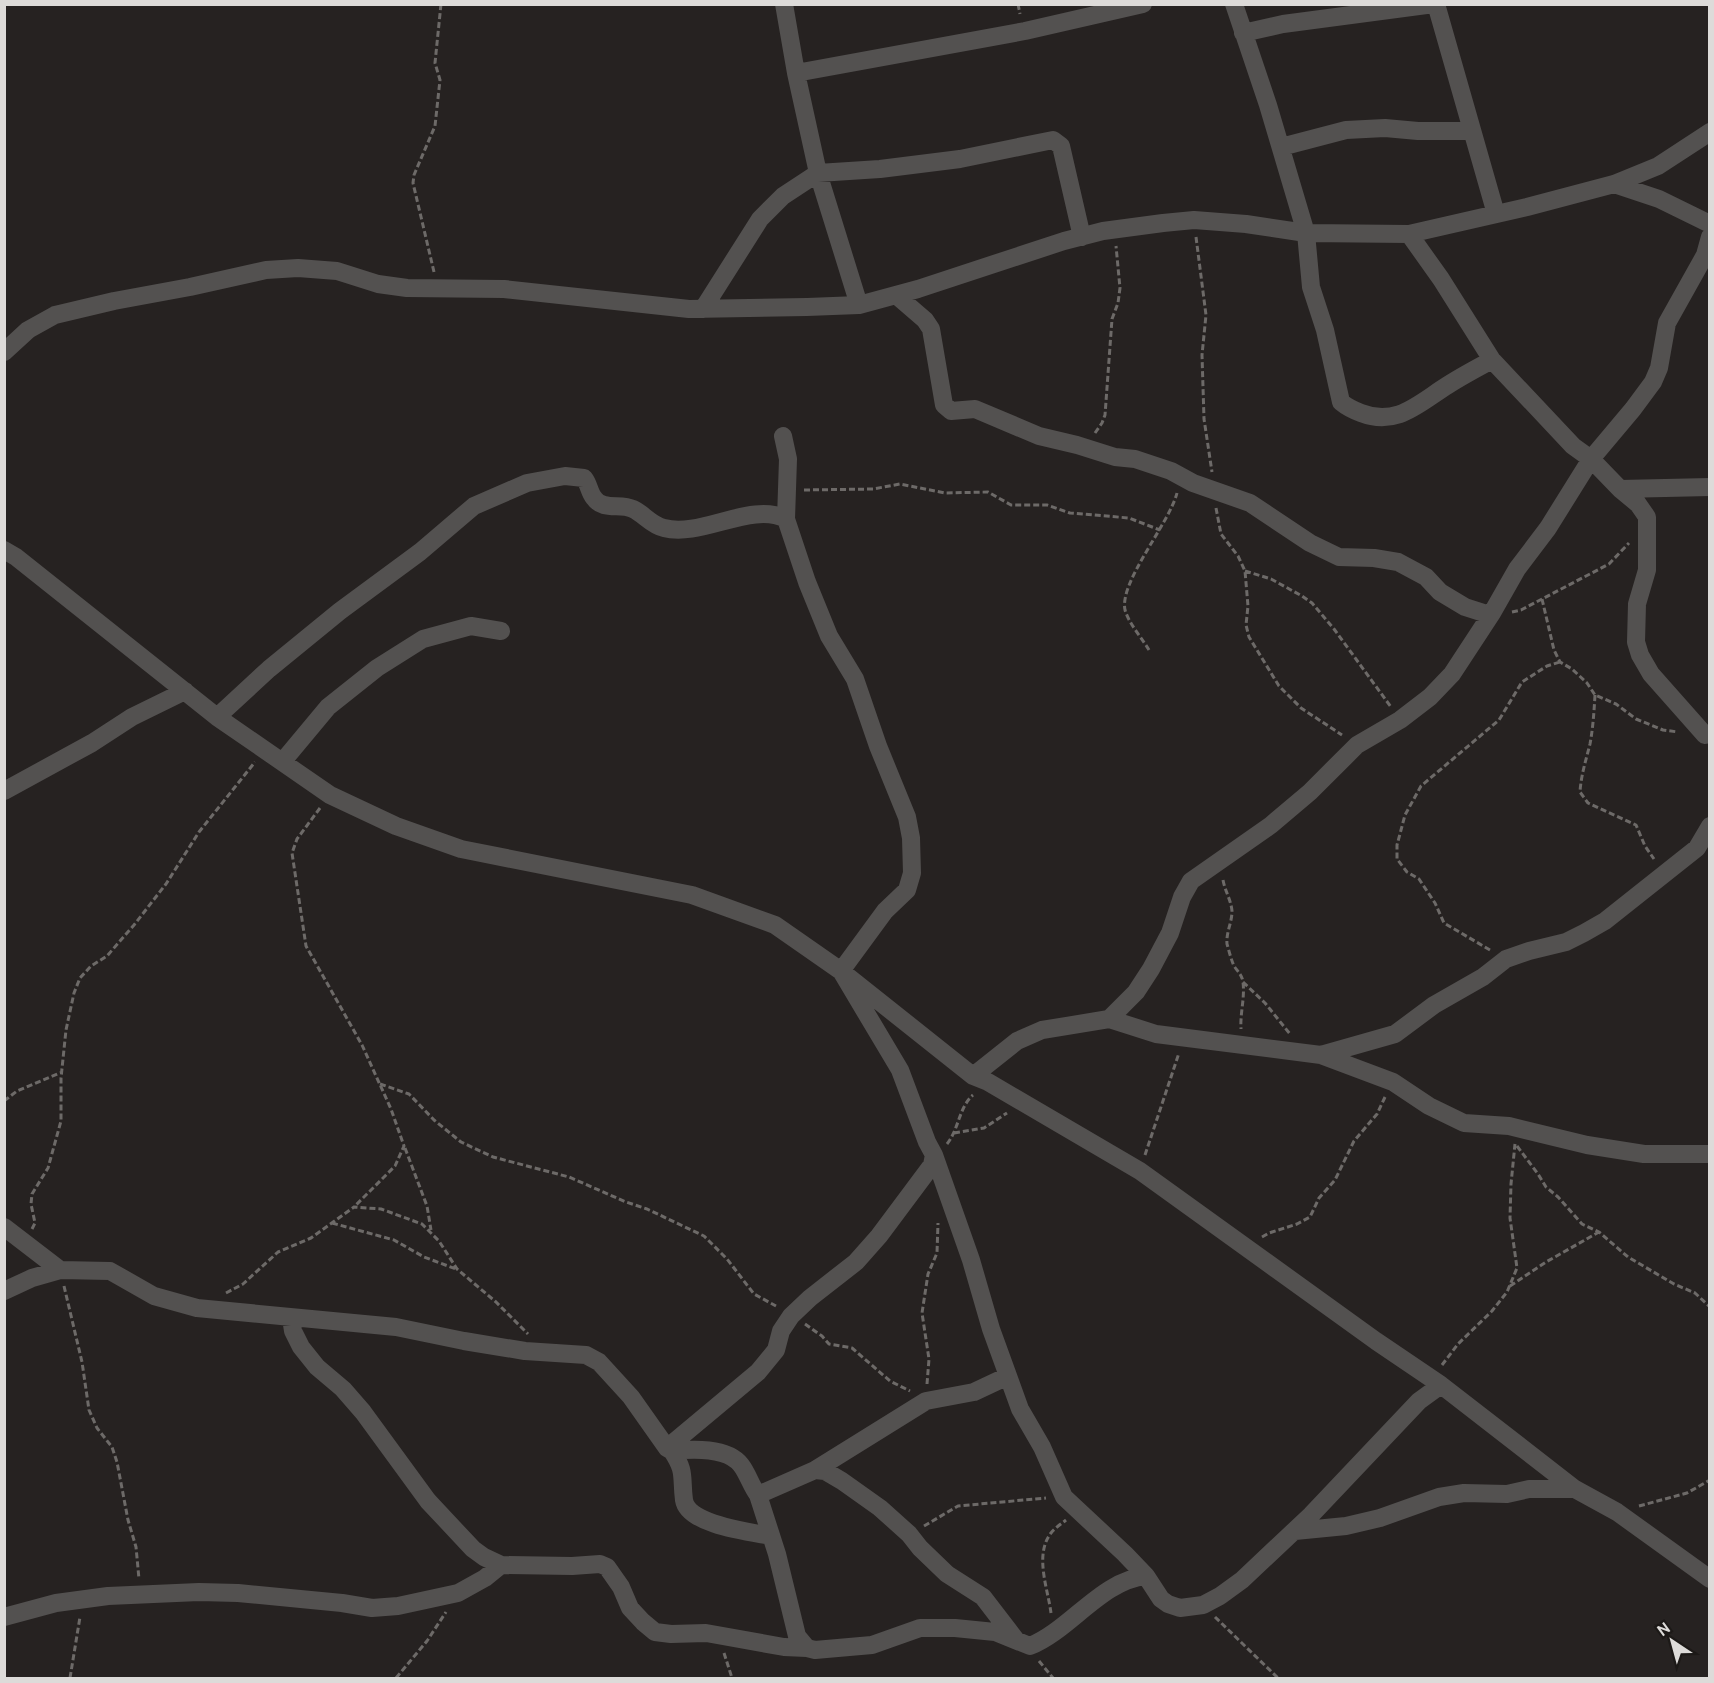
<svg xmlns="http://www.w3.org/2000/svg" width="1714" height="1683" font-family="Cabin,sans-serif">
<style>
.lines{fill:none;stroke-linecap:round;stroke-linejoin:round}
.path{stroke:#6d6a68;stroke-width:3;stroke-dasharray:6 3;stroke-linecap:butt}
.minor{stroke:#535150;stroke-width:18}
</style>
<rect width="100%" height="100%" fill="#262221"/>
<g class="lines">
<path class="path" d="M1018 4 1020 14
M1196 237 1206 315 1202 355 1204 419 1212 472
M434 272 413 183 414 175 435 126 440 80 435 63 441 4
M1095 433 1102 423 1105 415 1112 319 1118 303 1120 288 1116 246
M804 490 873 489 900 484 945 493 988 492 1011 505H1047L1070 513 1129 518 1160 530
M1216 508 1221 534 1238 556 1245 571 1248 606 1246 625 1249 637 1279 686 1301 708 1342 735
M1245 571 1271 579 1302 596 1312 603 1334 629 1391 707
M1542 599 1554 650 1560 662 1572 669 1587 683 1595 695 1616 704 1636 719 1663 730 1678 732
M1512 612 1521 610 1609 564 1629 543
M1149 650C1142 638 1129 624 1125 610 1119 582 1169 524 1177 493
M1595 695C1594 712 1593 728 1590 744 1586 760 1581 775 1580 792L1588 803 1636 825 1645 846 1654 859
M320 808 297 839 292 853 306 946 362 1045 391 1109 404 1146 395 1166 354 1207
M1223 880C1225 891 1231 900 1232 911 1232 923 1226 932 1227 944 1229 951 1231 959 1234 966 1238 972 1242 975 1243 982 1245 998 1240 1013 1241 1029
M1490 950 1444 923 1435 903 1419 879 1407 872 1397 859V845L1405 815 1421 786 1499 720 1522 682 1547 666 1560 662
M1243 982 1265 1003 1290 1034
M380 1084 409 1094 434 1120 461 1142 493 1157 569 1177 626 1202 647 1209 704 1236 727 1259 754 1294 776 1306
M4 1101 17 1091 62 1072
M954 1133 984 1128 1007 1113
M947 1144C959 1129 959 1107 973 1095
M1517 1146 1538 1174 1546 1187 1558 1197 1582 1224 1599 1232 1628 1257 1674 1284 1695 1293 1710 1307
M405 1148 427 1206 431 1230
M1145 1155 1179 1053
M332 1223 394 1240 424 1257 456 1269
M32 1229 35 1223 31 1204 32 1194 48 1168 61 1121V1078L66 1030 74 993 80 978 91 966 107 956 134 925 166 884 199 832 255 762
M1262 1237 1269 1233 1297 1224 1310 1217 1319 1198 1335 1180 1354 1141 1377 1114 1386 1095
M64 1286 82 1362 89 1410 97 1428 112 1447 117 1462 128 1520 136 1547 139 1579
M1510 1286 1546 1262 1599 1232
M226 1293 243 1284 278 1252 311 1238 354 1207 381 1209 422 1224 439 1241 457 1269 496 1302 528 1334
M805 1324 822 1336 829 1344 852 1348 890 1381 910 1391
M1442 1365 1458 1344 1492 1311 1507 1292 1517 1268 1510 1218 1511 1184 1515 1144
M927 1384 929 1359 922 1313 928 1274 937 1253 938 1223
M1639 1506 1687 1493 1710 1480
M924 1526 958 1506 1046 1498
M1051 1613C1048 1589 1034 1555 1051 1533 1055 1528 1061 1524 1066 1520
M1215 1617 1278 1678
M724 1653 732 1678
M1039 1661 1053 1678
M70 1678 80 1617
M396 1678 427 1641 446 1612"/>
<path class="minor" d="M784 4 796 73 818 173 859 305
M1234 4 1268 105 1306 233 1311 287 1325 330 1341 402C1347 407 1353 410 1361 413 1397 427 1419 403 1448 385 1462 376 1477 368 1492 360
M1436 4 1496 214
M1243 33 1283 24 1434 4
M796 73 1025 31 1143 4
M1281 147 1346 130 1385 128 1418 131H1472
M1614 184 1659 199 1710 224
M1409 234 1441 279 1492 360 1573 446 1591 459 1620 489 1638 504 1647 517V570L1637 604 1636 642 1640 655 1651 674 1705 735
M896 295 925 320 931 329 944 405 951 411 975 409 1039 436 1077 445 1115 457 1135 459 1171 471 1193 483 1250 503 1310 543 1339 557 1374 558 1398 562 1426 577 1440 592 1465 607 1490 615
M703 309 760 219 783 196 818 173 880 169 960 159 1053 140 1061 146 1082 237
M4 352 28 330 55 315 114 301 190 287 266 270 298 268 337 271 378 284 407 288 504 289 689 309 807 307 859 305 918 289 1064 241 1103 231 1163 223 1194 220 1246 224 1306 233 1409 234 1527 207 1614 184 1658 166 1710 132
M783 436 788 459 786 519 807 582 829 636 855 679 878 746 907 817 911 838 912 873 907 890 885 911 841 971 900 1070 927 1142 934 1155 971 1260 991 1329 1020 1409 1042 1447 1064 1497 1125 1554 1146 1576 1161 1599 1168 1604 1180 1608 1203 1605 1220 1596 1242 1580 1311 1515 1419 1401 1441 1385
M1620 489 1710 487
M4 550 16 557 217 717 330 795 396 826 461 849 692 895 775 925 841 971 973 1076 988 1082 1140 1171 1376 1341 1441 1385 1575 1489 1617 1512 1710 1579
M217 717 269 669 340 611 420 552 474 506 527 483 565 476 584 478C589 484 589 492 594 498 603 511 620 503 633 509 644 514 651 525 664 528 701 538 752 501 786 519
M283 761 328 707 377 668 423 639 471 626 501 631
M4 791 92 743 132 717 185 691
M1109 1019 1136 992 1151 969 1170 933 1182 897 1191 881 1271 825 1310 792 1357 745 1400 720 1430 697 1452 674 1492 613 1517 569 1548 528 1591 459 1633 409 1653 382 1659 368 1667 323 1705 255 1710 237
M1321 1055 1395 1034 1434 1005 1483 977 1506 959 1529 951 1566 942 1584 933 1605 921 1697 848 1710 826
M973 1076 1017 1041 1042 1030 1109 1019 1156 1034 1321 1055 1393 1082 1429 1106 1464 1123 1509 1126 1587 1145 1644 1154H1710
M4 1227 60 1270
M4 1291 32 1278 60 1270 110 1271 154 1296 197 1308 396 1327 464 1341 525 1351 586 1355 599 1362 631 1397 667 1448 672 1451C692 1449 727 1447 741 1465 748 1474 751 1486 758 1495L815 1470 825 1471 842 1481 880 1508 909 1534 920 1548 947 1574 983 1597 1016 1640
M291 1318 293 1331 301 1347 317 1367 343 1389 363 1412 428 1501 473 1549 484 1557 501 1565 572 1566 600 1564 607 1567 621 1587 630 1608 643 1622 655 1632 671 1634 706 1633 784 1647 807 1648
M667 1448 758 1372 776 1350 781 1331 791 1316 810 1298 856 1262 879 1236 932 1165 934 1155
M672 1451C686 1472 681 1477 684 1500 688 1525 750 1532 771 1536
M815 1470 926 1401 974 1392 1008 1376
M758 1495 777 1554 797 1636 807 1648 815 1650 872 1645 920 1628H955L995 1632 1030 1646C1070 1630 1102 1580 1146 1576
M1295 1531 1346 1526 1380 1518 1439 1497 1464 1493 1507 1494 1529 1489H1575
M4 1617 56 1603 108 1596 199 1592 238 1593 342 1603 372 1608 398 1606 458 1593 485 1578 501 1565"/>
</g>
<rect width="1714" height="1683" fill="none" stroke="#dddbd9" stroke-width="12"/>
<g transform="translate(1672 1641) rotate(324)" stroke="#1c1917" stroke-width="4.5" paint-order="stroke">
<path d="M0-4.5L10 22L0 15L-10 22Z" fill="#dddbd9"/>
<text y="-9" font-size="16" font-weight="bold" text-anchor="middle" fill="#dddbd9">N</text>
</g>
</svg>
